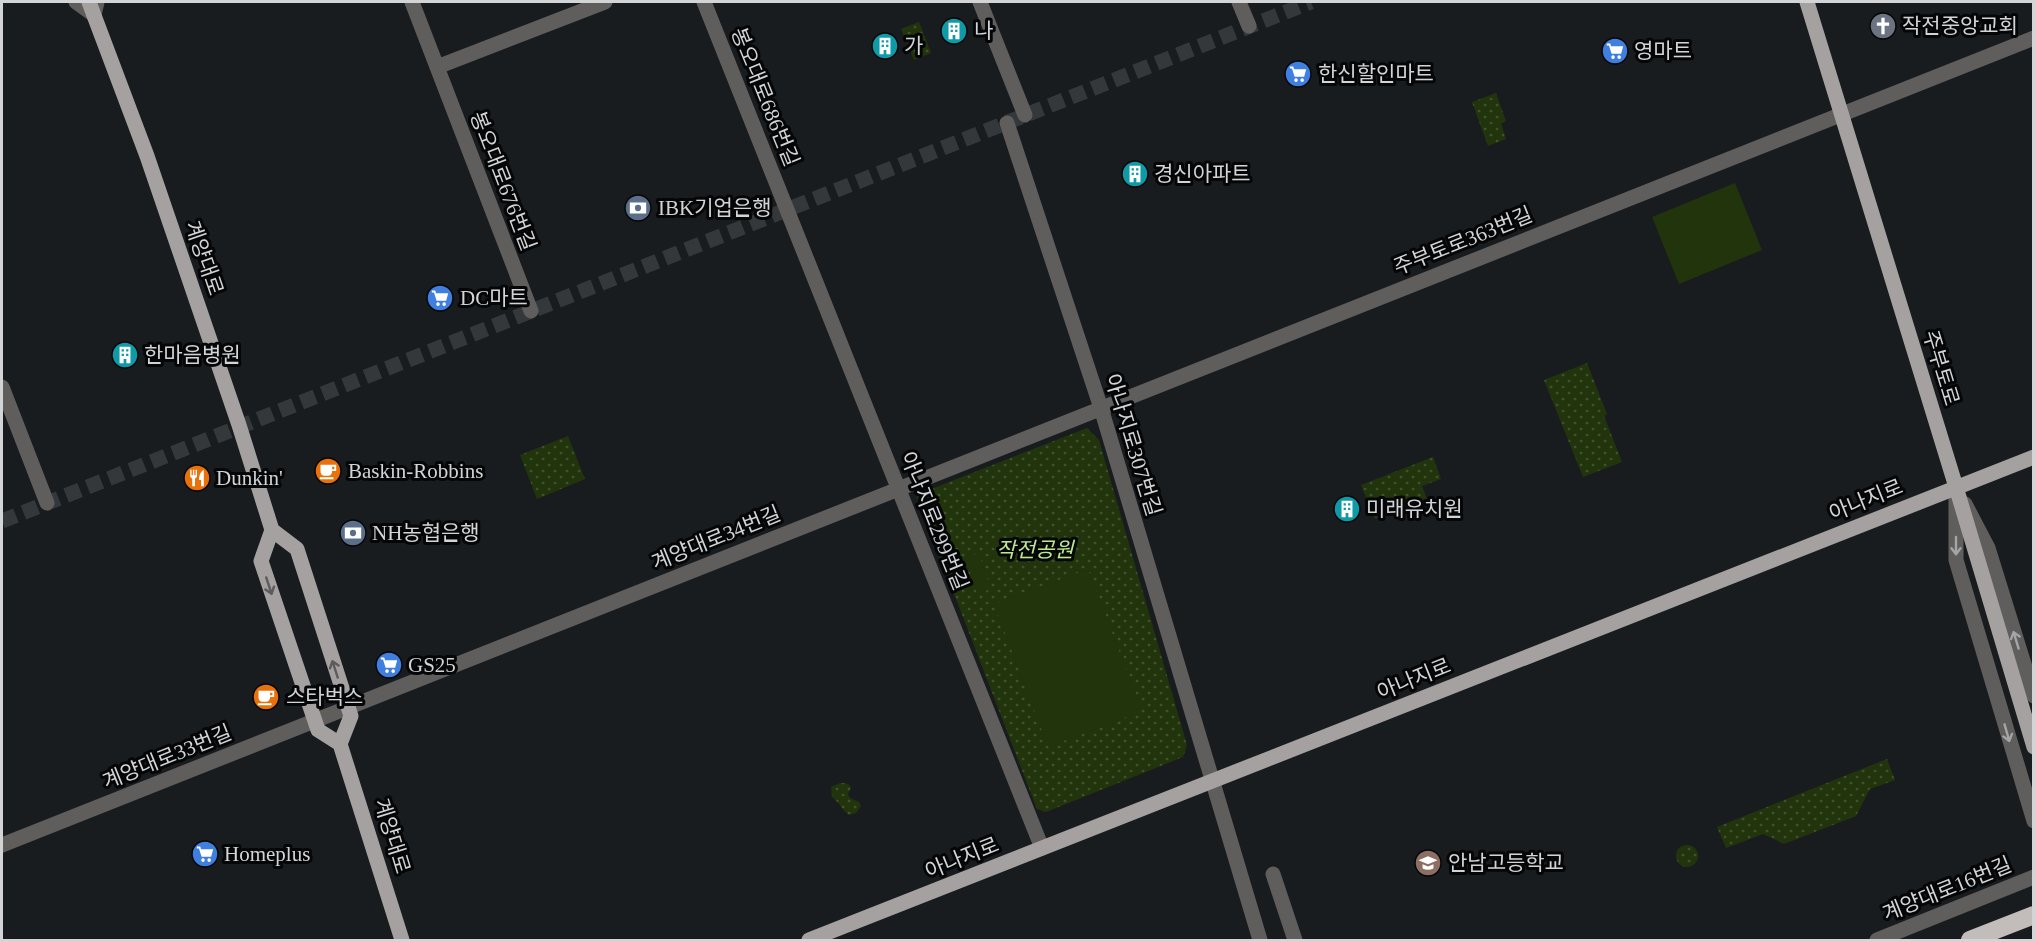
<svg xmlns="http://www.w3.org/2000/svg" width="2035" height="942" font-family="'Times New Roman','Noto Sans KR',serif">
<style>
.green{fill:url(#green-dots)}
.pitch{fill:#22340c}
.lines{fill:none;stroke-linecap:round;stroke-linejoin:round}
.minor-tunnel{stroke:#35383a;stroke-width:15;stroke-dasharray:15 8;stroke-linecap:butt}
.minor{stroke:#605e5d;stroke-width:15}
.major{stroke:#a6a1a1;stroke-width:15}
.highway{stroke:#c2bcbb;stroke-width:18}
.oneway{stroke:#a4a5a6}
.oneway2{stroke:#5e5b5c}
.labels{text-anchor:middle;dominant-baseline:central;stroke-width:6;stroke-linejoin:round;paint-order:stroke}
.poi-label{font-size:21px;fill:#d2d4d6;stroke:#050607;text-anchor:start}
.street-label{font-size:21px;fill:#d2d4d6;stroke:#050607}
.park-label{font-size:21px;font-style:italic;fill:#bce891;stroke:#050607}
</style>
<defs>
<pattern id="green-dots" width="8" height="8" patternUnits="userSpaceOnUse" patternTransform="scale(1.5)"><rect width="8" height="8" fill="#22340c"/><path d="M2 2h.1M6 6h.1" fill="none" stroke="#41502f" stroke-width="1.8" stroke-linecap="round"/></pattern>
</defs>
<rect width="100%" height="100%" fill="#191c1e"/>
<path class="green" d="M919 22 931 53 914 60 901 29Z
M1496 93 1506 121 1501 123 1506 139 1488 146 1472 102Z
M1587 363 1607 414 1604 416 1622 462 1583 477 1544 380Z
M1087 428 1099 440 1187 745 1183 757 1046 812 1037 809 916 495Z
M568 436 585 479 537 499 520 455Z
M1433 457 1441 479 1422 486 1427 499 1375 519 1361 485Z
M1887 759 1895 780 1870 789 1856 816 1784 844 1763 834 1726 848 1717 827Z
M840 783C846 783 849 783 851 788L848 794 850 798 859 802 861 806 856 813 849 815C842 810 839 802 832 797L831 787Z
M1676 856a11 11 0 1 1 22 0a11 11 0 1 1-22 0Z"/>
<path class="pitch" d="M1735 183 1762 250 1679 284 1652 217Z
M979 553 991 589 977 594 965 558Z
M1088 569 1142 711 1048 747 994 604Z"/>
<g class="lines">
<path class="minor-tunnel" d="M2 521 1311 2"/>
<path class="minor" d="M76 2 94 15 97 2
M412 2 531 311
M704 2 1042 848
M980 2 1025 115
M1239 2 1249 26
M437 67 605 2
M1007 123 1101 408 1260 940
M2 387 47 503
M1956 493V560L2034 821
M1965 504 1988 548 2034 696
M2 845 2034 38
M1273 874 1295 940
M1877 940 2034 877"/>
<path class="major" d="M89 2 147 156 239 425 272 530 297 549 351 716 340 744
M1807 2 1956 487 2034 747
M272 530 261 561 318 730 340 744 402 940
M809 940 2034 457"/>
<path class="highway" d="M1970 940 2034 915"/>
</g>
<defs><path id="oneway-shaft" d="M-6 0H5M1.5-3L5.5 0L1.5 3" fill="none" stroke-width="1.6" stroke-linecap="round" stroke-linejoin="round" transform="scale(1.5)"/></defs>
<g class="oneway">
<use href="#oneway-shaft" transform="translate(1956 546) rotate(90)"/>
<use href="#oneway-shaft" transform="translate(2016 640) rotate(-107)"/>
<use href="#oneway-shaft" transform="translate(2007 733) rotate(74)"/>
</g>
<g class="oneway2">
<use href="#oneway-shaft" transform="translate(269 586) rotate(72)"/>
<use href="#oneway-shaft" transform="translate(335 669) rotate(-108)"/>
</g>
<defs>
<symbol id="church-disc" viewBox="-11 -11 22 22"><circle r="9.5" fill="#6b7280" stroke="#050607"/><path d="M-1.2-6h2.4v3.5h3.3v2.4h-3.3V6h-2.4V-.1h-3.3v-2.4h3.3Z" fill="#fff"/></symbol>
<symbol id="building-disc" viewBox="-11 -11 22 22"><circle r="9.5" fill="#0f9aa8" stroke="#050607"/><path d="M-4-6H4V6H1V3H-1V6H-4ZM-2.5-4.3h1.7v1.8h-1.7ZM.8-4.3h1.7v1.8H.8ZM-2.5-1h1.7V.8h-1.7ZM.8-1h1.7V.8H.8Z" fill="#fff"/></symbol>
<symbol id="supermarket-disc" viewBox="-11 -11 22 22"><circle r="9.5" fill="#3f7fe0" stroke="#050607"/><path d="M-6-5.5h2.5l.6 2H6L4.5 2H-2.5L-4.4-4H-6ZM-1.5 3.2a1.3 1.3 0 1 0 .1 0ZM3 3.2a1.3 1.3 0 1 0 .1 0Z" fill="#fff"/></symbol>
<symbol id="bank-disc" viewBox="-11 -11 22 22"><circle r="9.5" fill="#5c6f8a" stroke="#050607"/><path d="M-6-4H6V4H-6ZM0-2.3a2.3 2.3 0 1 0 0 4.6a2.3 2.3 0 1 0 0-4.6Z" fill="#fff"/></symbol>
<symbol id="cafe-disc" viewBox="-11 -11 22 22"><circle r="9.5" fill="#e8710a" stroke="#050607"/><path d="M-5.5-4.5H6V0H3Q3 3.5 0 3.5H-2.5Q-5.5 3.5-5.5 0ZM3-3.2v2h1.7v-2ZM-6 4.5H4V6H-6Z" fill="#fff"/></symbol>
<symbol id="restaurant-disc" viewBox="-11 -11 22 22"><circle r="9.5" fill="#e8710a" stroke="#050607"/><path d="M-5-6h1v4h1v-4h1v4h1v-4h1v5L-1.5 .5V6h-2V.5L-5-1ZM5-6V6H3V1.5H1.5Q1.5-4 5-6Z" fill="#fff"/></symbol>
<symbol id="school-disc" viewBox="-11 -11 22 22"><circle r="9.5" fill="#8d6e63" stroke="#050607"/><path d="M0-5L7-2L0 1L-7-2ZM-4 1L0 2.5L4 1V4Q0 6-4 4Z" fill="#fff"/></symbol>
</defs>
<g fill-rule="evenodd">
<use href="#church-disc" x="1868" y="11" width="30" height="30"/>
<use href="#building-disc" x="939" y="16" width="30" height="30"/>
<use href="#building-disc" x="870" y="31" width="30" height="30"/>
<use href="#supermarket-disc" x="1600" y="36" width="30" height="30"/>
<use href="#supermarket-disc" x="1283" y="59" width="30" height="30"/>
<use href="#building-disc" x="1120" y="159" width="30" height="30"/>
<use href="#bank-disc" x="623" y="193" width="30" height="30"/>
<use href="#supermarket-disc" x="425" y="283" width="30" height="30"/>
<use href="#building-disc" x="110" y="340" width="30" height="30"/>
<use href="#cafe-disc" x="313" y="456" width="30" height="30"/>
<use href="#restaurant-disc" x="182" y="463" width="30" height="30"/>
<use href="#building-disc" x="1332" y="494" width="30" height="30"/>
<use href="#bank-disc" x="338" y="518" width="30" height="30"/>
<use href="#supermarket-disc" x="374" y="650" width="30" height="30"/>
<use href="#cafe-disc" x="251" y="682" width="30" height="30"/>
<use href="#supermarket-disc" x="190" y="839" width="30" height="30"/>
<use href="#school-disc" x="1413" y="848" width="30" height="30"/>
</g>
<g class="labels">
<g class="poi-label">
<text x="1902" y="26">작전중앙교회</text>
<text x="974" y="31">나</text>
<text x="904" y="46">가</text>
<text x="1634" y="51">영마트</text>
<text x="1318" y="74">한신할인마트</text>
<text x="1154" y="174">경신아파트</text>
<text x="658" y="208">IBK기업은행</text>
<text x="460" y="298">DC마트</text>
<text x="144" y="355">한마음병원</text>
<text x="348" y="471">Baskin-Robbins</text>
<text x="216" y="478">Dunkin'</text>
<text x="1366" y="509">미래유치원</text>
<text x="372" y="533">NH농협은행</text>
<text x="408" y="665">GS25</text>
<text x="286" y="697">스타벅스</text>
<text x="224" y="854">Homeplus</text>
<text x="1448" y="863">안남고등학교</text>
</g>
<g class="street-label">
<text transform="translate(765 97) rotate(68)">봉오대로686번길</text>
<text transform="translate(503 181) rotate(69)">봉오대로676번길</text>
<text transform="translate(1463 241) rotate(-22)">주부토로363번길</text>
<text transform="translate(204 258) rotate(71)">계양대로</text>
<text transform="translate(1941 368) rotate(73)">주부토로</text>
<text transform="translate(1133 445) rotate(73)">아나지로307번길</text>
<text transform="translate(1866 500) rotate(-22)">아나지로</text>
<text transform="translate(934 521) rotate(68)">아나지로299번길</text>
<text transform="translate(716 538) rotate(-22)">계양대로34번길</text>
<text transform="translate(1414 679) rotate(-22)">아나지로</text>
<text transform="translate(167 757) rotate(-22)">계양대로33번길</text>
<text transform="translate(392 836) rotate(73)">계양대로</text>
<text transform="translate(962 858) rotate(-22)">아나지로</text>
<text transform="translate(1947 889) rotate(-22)">계양대로16번길</text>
</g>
<g class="park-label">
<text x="1035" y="550">작전공원</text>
</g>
</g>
<rect width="2035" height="942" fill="none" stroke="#d2d4d6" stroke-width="6"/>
</svg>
